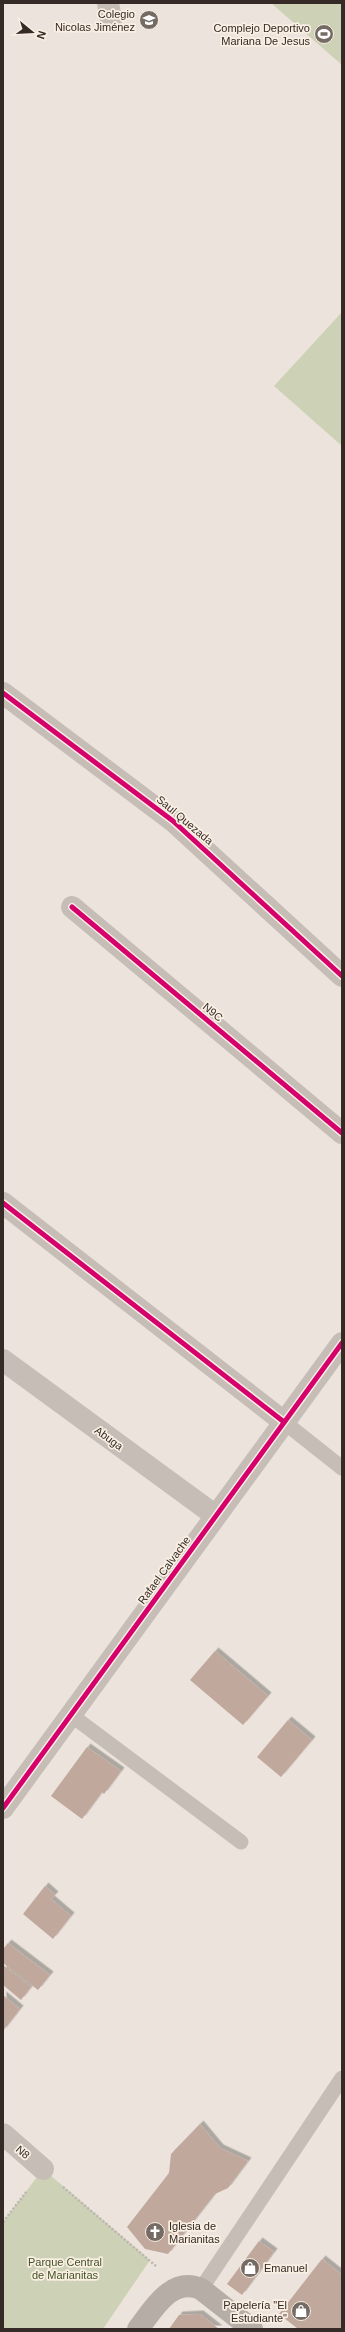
<svg xmlns="http://www.w3.org/2000/svg" width="345" height="2332" font-family="Arial,sans-serif">
<style>
.green{fill:#cdd1b6}
.building{fill:#c1a89d;filter:url(#shadow)}
.lines{fill:none;stroke-linecap:round;stroke-linejoin:round}
.path{stroke:#bdb5af;stroke-width:2.5;stroke-dasharray:2 2;stroke-linecap:butt}
.lane{stroke:#c5bdb6;stroke-width:15}
.street{stroke:#c5bdb6;stroke-width:22}
.secondary{stroke:#b5ada6;stroke-width:22}
.cycleway-casing{stroke:#faefe3;stroke-width:8}
.cycleway{stroke:#d6006c;stroke-width:5}
.labels{text-anchor:middle;dominant-baseline:central;stroke-width:3.5;stroke-linejoin:round;paint-order:stroke}
.poi-label{font-size:11px;fill:#352a25;stroke:#faefe3;text-anchor:end}
.street-label{font-size:11px;fill:#352a25;stroke:#faefe3}
.park-label{font-size:11px;fill:#445427;stroke:#faefe3}
</style>
<defs>
<filter id="shadow"><feDropShadow dx="3.5" dy="-3.5" stdDeviation="0" flood-color="#0004"/></filter>
</defs>
<rect width="100%" height="100%" fill="#ece4dc"/>
<path class="green" d="M271 3H342V65Z
M342 312V446L274 386Z
M43 2169 150 2260 103 2329H3V2222Z"/>
<path class="building" d="M215 1651 268 1696 243 1725 190 1680Z
M288 1720 312 1740 281 1777 257 1757Z
M87 1747 121 1771 104 1794 102 1792 82 1819 51 1796Z
M45 1886 55 1895 51 1899 71 1916 53 1939 23 1914Z
M8 1943 50 1975 38 1990 3 1963V1949Z
M3 1965 31 1987 21 2000 3 1985Z
M3 1995 20 2009 3 2031Z
M200 2124 220 2148 248 2161 228 2188 215 2194 168 2254 145 2249 127 2227 169 2173 171 2154Z
M259 2241 274 2252 242 2295 227 2284Z
M322 2259 342 2275V2329H298L279 2314Z
M200 2314 219 2329H169L179 2315Z"/>
<g class="lines">
<path class="path" d="M63 2187 157 2267
M3 2222 27 2191"/>
<path class="lane" d="M284 1422 342 1468
M71 1715 241 1842
M201 2289 342 2078"/>
<path class="street" d="M108 3 111 20
M3 693 173 821 342 976
M72 907 342 1133
M3 1203 284 1422
M3 1360 216 1516
M3 1808 342 1343
M3 2134 43 2169"/>
<path class="secondary" d="M138 2329C153 2310 171 2276 201 2289L252 2329"/>
<defs>
<path id="cycleway" d="M3 693 173 821 342 976
M72 907 342 1133
M3 1203 284 1422
M3 1808 342 1343"/>
</defs>
<use href="#cycleway" class="cycleway-casing"/>
<use href="#cycleway" class="cycleway"/>
</g>
<defs>
<symbol id="school-disc" viewBox="-11 -11 22 22"><circle r="9.5" fill="#756b65" stroke="#faefe3"/><path d="M0-5L7-2L0 1L-7-2ZM-4 1L0 2.5L4 1V4Q0 6-4 4Z" fill="#fff"/></symbol>
<symbol id="stadium-disc" viewBox="-11 -11 22 22"><circle r="9.5" fill="#756b65" stroke="#faefe3"/><path d="M0-5a6.5 5 0 1 0 0 10a6.5 5 0 1 0 0-10ZM-3.5-1.8h7v3.6h-7Z" fill="#fff"/></symbol>
<symbol id="church-disc" viewBox="-11 -11 22 22"><circle r="9.5" fill="#756b65" stroke="#faefe3"/><path d="M-1.2-6h2.4v3.5h3.3v2.4h-3.3V6h-2.4V-.1h-3.3v-2.4h3.3Z" fill="#fff"/></symbol>
<symbol id="shop-disc" viewBox="-11 -11 22 22"><circle r="9.5" fill="#756b65" stroke="#faefe3"/><path d="M-5-2.5h2.3a2.7 3.5 0 0 1 5.4 0H5L5.5 6h-11ZM-1.5-2.5h3a1.5 2.3 0 0 0-3 0Z" fill="#fff"/></symbol>
</defs>
<g fill-rule="evenodd">
<use href="#school-disc" x="138" y="9" width="22" height="22"/>
<use href="#stadium-disc" x="313" y="23" width="22" height="22"/>
<use href="#church-disc" x="144" y="2221" width="22" height="22"/>
<use href="#shop-disc" x="239" y="2257" width="22" height="22"/>
<use href="#shop-disc" x="290" y="2300" width="22" height="22"/>
</g>
<g class="labels">
<g class="poi-label">
<text x="135" y="14">Colegio<tspan x="135" dy="13">Nicolas Jiménez</tspan></text>
<text x="310" y="28">Complejo Deportivo<tspan x="310" dy="13">Mariana De Jesus</tspan></text>
<text x="169" y="2226" text-anchor="start">Iglesia de<tspan x="169" dy="13">Marianitas</tspan></text>
<text x="264" y="2268" text-anchor="start">Emanuel</text>
<text x="287" y="2305">Papelería "El<tspan x="287" dy="13">Estudiante"</tspan></text>
</g>
<g class="street-label">
<text transform="translate(185 820) rotate(40)">Saul Quezada</text>
<text transform="translate(213 1012) rotate(40)">N9C</text>
<text transform="translate(109 1438) rotate(36)">Abuga</text>
<text transform="translate(164 1570) rotate(-54)">Rafael Calvache</text>
<text transform="translate(23 2152) rotate(41)">N8</text>
</g>
<g class="park-label">
<text x="65" y="2262">Parque Central<tspan x="65" dy="13">de Marianitas</tspan></text>
</g>
</g>
<rect width="345" height="2332" fill="none" stroke="#352a25" stroke-width="8"/>
<g transform="translate(32 32) rotate(108)" stroke="#faefe3" stroke-width="3" paint-order="stroke">
<path d="M0-3L7 15L0 10L-7 15Z" fill="#352a25"/>
<text y="-6" font-size="11" font-weight="bold" text-anchor="middle" fill="#352a25">N</text>
</g>
</svg>
